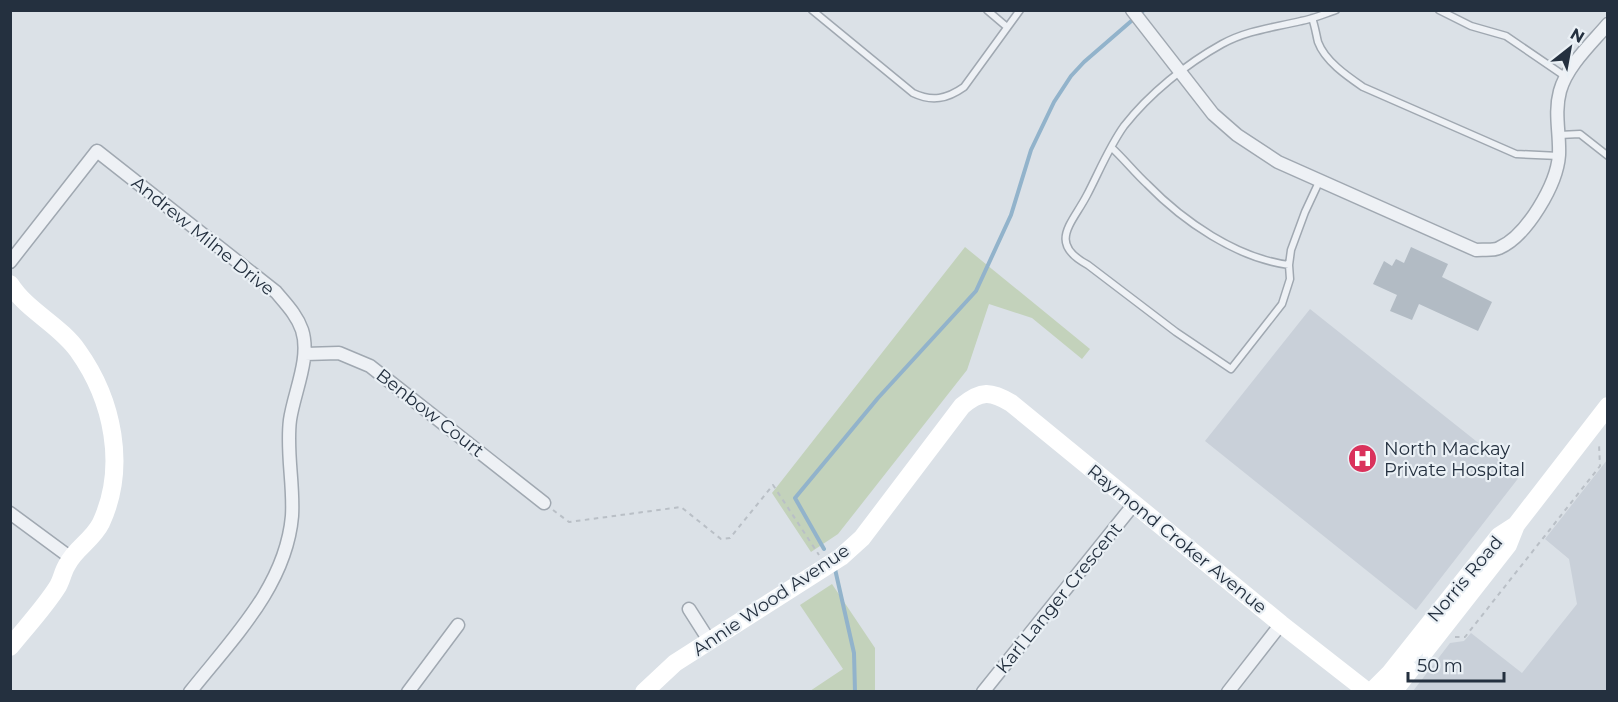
<svg xmlns="http://www.w3.org/2000/svg" width="1618" height="702" font-family="Montserrat,sans-serif">
<style>
.built{fill:#c9d0d9}
.green{fill:#c3d2bb}
.lines{fill:none;stroke-linecap:round;stroke-linejoin:round}
.stream{stroke:#92b3cb;stroke-width:4}
.building{fill:#b2bbc4}
.lane-casing{stroke:#a0a8b1;stroke-width:9}
.street-casing{stroke:#a0a8b1;stroke-width:15}
.path{stroke:#b9bfc6;stroke-width:2;stroke-dasharray:4.5 4.5;stroke-linecap:butt}
.lane{stroke:#eef1f5;stroke-width:6}
.street{stroke:#eef1f5;stroke-width:12}
.secondary{stroke:#fff;stroke-width:18}
.labels{text-anchor:middle;dominant-baseline:central;stroke-width:4.5;stroke-linejoin:round;paint-order:stroke}
.street-label{font-size:18px;fill:#24303f;stroke:#eaf0f5}
.poi-label{font-size:18px;fill:#24303f;stroke:#eaf0f5;text-anchor:start}
</style>
<rect width="100%" height="100%" fill="#dbe1e7"/>
<path class="built" d="M1310 309 1520 476 1416 610 1205 441Z
M1607 460V691H1413L1450 643 1464 641 1471 633 1522 673 1577 604 1569 559 1545 539Z"/>
<path class="green" d="M965 247 1090 349 1082 359 1032 318 989 304 967 370 838 534 811 552 772 493Z
M832 584 875 648V691H810L843 669 800 605Z"/>
<g class="lines">
<path class="stream" d="M824 549 795 498 878 398 976 291 1011 215 1031 150 1054 102 1071 76 1084 62 1144 10
M835 569 854 653 855 692"/>
</g>
<path class="building" d="M1411 247 1448 264 1442 277 1492 302 1478 331 1419 304 1412 320 1390 311 1397 295 1373 284 1384 261 1392 266 1396 259 1404 263Z"/>
<g class="lines">
<defs>
<path id="lane" d="M812 10 913 93C932 102 947 99 964 87L1020 10
M987 10 1007 27
M1439 10 1471 26 1506 36 1566 77
M1312 18C1315 26 1316 34 1318 42 1325 61 1347 76 1363 87L1516 154 1559 156
M1559 135 1580 134 1608 156
M1112 148C1124 159 1135 173 1147 184 1183 221 1236 258 1289 265
M1319 182 1305 212 1291 250 1289 265 1290 279 1282 304 1231 369 1176 332 1088 265C1047 243 1072 224 1087 195 1099 172 1109 147 1124 126 1149 94 1186 64 1222 44 1248 30 1272 28 1301 21 1313 19 1324 14 1336 10"/>
<path id="street" d="M1132 10 1213 114 1237 135 1278 162 1476 250C1483 249 1493 251 1499 248 1527 236 1557 184 1559 155 1560 133 1554 113 1560 91 1567 66 1591 44 1608 24
M10 262 97 151 276 292C286 304 297 315 302 330 311 358 294 392 290 420 286 452 294 484 292 516 286 586 232 639 190 692
M305 354 339 353 370 366 544 503
M10 513 71 558
M689 609 710 642
M408 692 458 625
M983 692 1134 504
M1228 692 1281 624"/>
</defs>
<use href="#lane" class="lane-casing"/>
<use href="#street" class="street-casing"/>
<path class="path" d="M553 510 569 522 681 507 721 539 730 538 773 485 819 555
M1455 637H1465L1600 466 1599 444"/>
<use href="#lane" class="lane"/>
<use href="#street" class="street"/>
<path class="secondary" d="M10 284C27 311 60 325 78 351 113 400 127 467 101 523 92 541 75 548 67 565 63 571 62 579 58 586 45 607 26 627 10 647
M644 692 675 663 841 557 862 538 962 406C981 390 991 391 1011 403L1281 624 1368 692
M1371 692 1390 673 1499 536 1516 525
M1393 692 1508 545 1516 525 1608 406"/>
</g>
<defs>
<symbol id="hospital-disc" viewBox="-11 -11 22 22"><circle r="9.5" fill="#da325c" stroke="#eaf0f5"/><path d="M-5-5h3v3.5h4V-5h3V5h-3V1.5h-4V5h-3Z" fill="#fff"/></symbol>
</defs>
<g fill-rule="evenodd">
<use href="#hospital-disc" x="1346" y="442" width="33" height="33"/>
</g>
<g class="labels">
<g class="street-label">
<text transform="translate(203 236) rotate(39)">Andrew Milne Drive</text>
<text transform="translate(430 413) rotate(38)">Benbow Court</text>
<text transform="translate(1177 539) rotate(39)">Raymond Croker Avenue</text>
<text transform="translate(1465 579) rotate(-50)">Norris Road</text>
<text transform="translate(1059 598) rotate(-51)">Karl Langer Crescent</text>
<text transform="translate(771 600) rotate(-34)">Annie Wood Avenue</text>
</g>
<g class="poi-label">
<text x="1384" y="449">North Mackay<tspan x="1384" dy="21">Private Hospital</tspan></text>
</g>
</g>
<rect width="1618" height="702" fill="none" stroke="#24303f" stroke-width="24"/>
<g transform="translate(1570 48) rotate(31)" stroke="#eaf0f5" stroke-width="4.5" paint-order="stroke">
<path d="M0-4.5L10 22L0 15L-10 22Z" fill="#24303f"/>
<text y="-9" font-size="16" font-weight="bold" text-anchor="middle" fill="#24303f">N</text>
</g>
<path d="M1408 672v9h96v-9" fill="none" stroke="#24303f" stroke-width="3"/>
<text x="1417" y="672" font-size="18" fill="#24303f" stroke="#eaf0f5" stroke-width="4.5" paint-order="stroke">50 m</text>
</svg>
